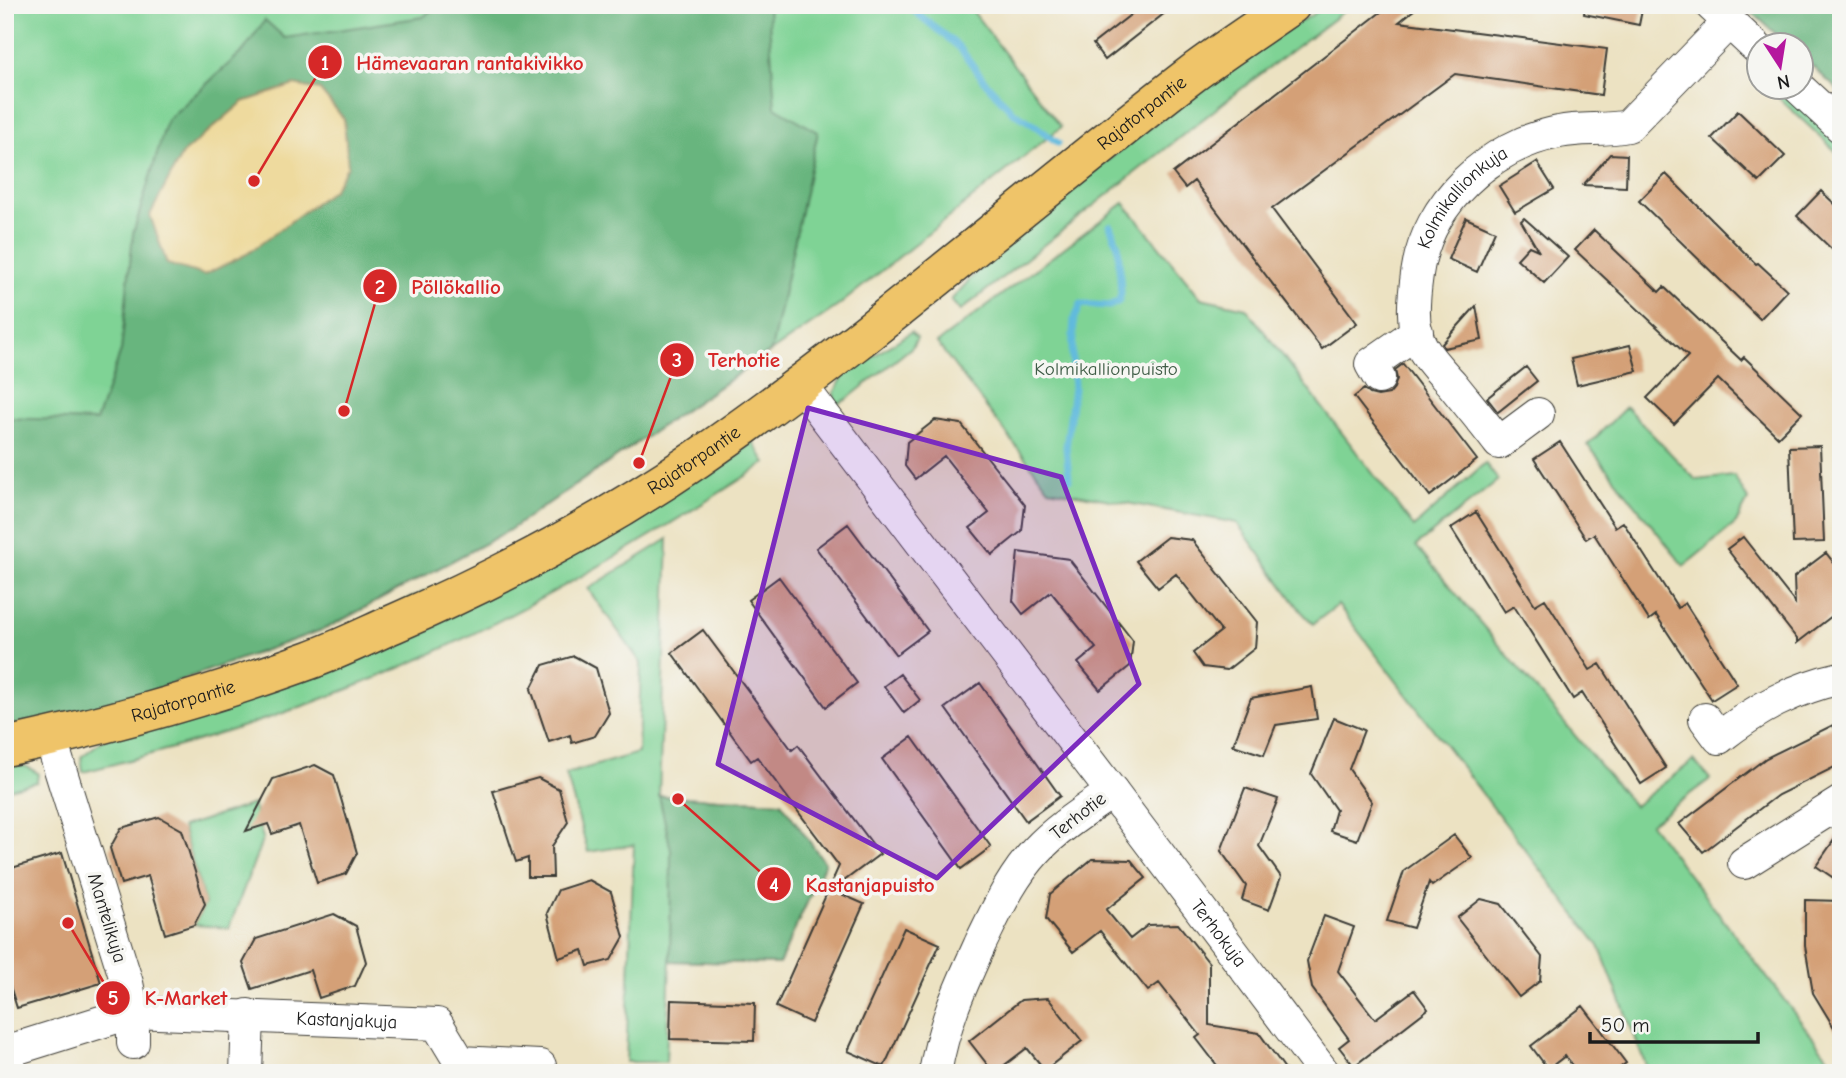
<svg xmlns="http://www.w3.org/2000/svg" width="1846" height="1078" font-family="'Comic Neue',sans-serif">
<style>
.green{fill:#7fd395;stroke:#4e7858;stroke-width:2}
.forest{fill:#67b57e;stroke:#42684d;stroke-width:2}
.sand{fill:#eeda9e;stroke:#857b5d;stroke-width:2}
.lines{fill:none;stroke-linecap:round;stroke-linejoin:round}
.stream{stroke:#60badd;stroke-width:7}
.building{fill:#d4a077}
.minor-casing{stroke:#3b3a35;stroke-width:34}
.major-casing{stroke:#3b3a35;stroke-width:41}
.minor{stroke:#fff;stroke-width:32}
.major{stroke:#efc469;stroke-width:38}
.marked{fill:#7b2cbf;fill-opacity:0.2;stroke:#7b2cbf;stroke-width:5;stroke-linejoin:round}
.labels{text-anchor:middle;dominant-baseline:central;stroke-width:7;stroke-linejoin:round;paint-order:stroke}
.street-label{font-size:19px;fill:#1c1c1c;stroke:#f6f6f2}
.park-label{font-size:19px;fill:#3f5c46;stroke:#f6f6f2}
.leader{fill:none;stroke:#d62828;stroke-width:2.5}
.callout-dot{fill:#d62828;stroke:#f6f6f2;stroke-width:2.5}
.mark-label{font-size:21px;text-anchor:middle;font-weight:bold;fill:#fff}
.callout-label{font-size:21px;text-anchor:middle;font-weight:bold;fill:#d62828;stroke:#f6f6f2;stroke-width:7;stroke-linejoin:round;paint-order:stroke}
</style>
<rect width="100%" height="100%" fill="#f6f6f2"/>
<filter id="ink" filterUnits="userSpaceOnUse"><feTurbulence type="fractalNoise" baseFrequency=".0143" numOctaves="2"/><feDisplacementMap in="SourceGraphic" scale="14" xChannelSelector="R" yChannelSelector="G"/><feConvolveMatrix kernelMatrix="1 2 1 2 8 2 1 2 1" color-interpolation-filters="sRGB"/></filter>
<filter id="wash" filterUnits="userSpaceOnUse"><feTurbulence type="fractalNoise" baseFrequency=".00686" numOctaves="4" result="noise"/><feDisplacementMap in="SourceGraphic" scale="28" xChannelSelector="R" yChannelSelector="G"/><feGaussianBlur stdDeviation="1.57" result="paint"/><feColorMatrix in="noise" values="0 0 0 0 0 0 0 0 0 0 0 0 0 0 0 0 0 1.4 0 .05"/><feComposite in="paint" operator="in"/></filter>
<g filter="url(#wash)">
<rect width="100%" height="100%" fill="#ece2c2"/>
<path class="green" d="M5 5H968L1061 127 838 306 508 531 327 628 114 704 5 727Z
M1329 5H1352L1250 82 960 311 951 300 1008 238 1244 54Z
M1768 88H1783L1841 141V156Z
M1124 203 1201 298 1246 308 1414 527 1485 463 1498 480 1416 546 1634 806 1694 760 1710 779 1650 824 1840 1073H1649L1599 946 1338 605 1313 624 1301 611 1237 523 1049 489 937 343Z
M911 332 917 338 912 347 846 400 835 405 834 393 844 375Z
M1626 407 1696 480 1734 476 1748 500 1736 523 1684 566 1588 445Z
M752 440 766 463C643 543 516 619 381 676 284 716 184 747 83 772L81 757 103 740Z
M668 539 659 796 781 802 825 863 779 964 670 961 666 1062H626L634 845 588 852 566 774 638 753 641 663 588 589Z
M12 763 27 767 38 773 37 782 5 790V764Z
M253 804 263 838 229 928 194 925 205 904 182 827Z"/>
<path class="forest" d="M438 5H768L775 107 818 132 771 351 508 531 327 628 114 704 5 727V418L96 421 121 351 133 234 167 120 244 50 265 20 285 38 423 17Z
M1744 5H1841V93L1801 56 1800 46 1788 45Z
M659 796 781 802 825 863 779 964 670 961 671 850Z"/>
<path class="sand" d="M294 85 320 90 344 119 348 166 333 190 247 254 204 275 167 264 150 215 182 154 243 102Z"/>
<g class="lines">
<path class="stream" d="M907 5 959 47 986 83 1012 111 1037 127 1058 143
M1069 479 1066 447 1074 388 1072 354 1074 320 1081 304 1109 306 1119 301 1121 293 1118 245 1110 226"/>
</g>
<g id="blocks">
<path class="building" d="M1143 5H1175L1105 60 1093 44Z
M1390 5H1420L1399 22 1607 49 1601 95 1455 74 1272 209 1357 323 1322 349 1194 181 1185 188 1173 173Z
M1585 5H1643L1639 25 1584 14Z
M1738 111 1785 156 1759 182 1712 138Z
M1610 154 1627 155 1626 187 1583 185Z
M1537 162 1554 189 1515 212 1499 186Z
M1666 174 1756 264 1758 263 1787 290 1760 319 1639 201Z
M1821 191 1841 210V258L1797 216Z
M1466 218 1495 231 1477 272 1448 259Z
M1524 218 1568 257 1544 283 1517 259 1529 246 1538 250 1521 221Z
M1594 230 1659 292 1664 287 1741 360 1744 357 1802 413 1778 437 1718 379 1674 424 1647 398 1688 356 1575 250Z
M1476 306 1482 340 1444 348 1442 344Z
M1630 345 1637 371 1577 385 1571 359Z
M1403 364 1477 460 1430 496 1354 397 1364 389 1370 394 1378 396 1389 394 1394 388 1397 379 1395 370Z
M1526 367 1537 381 1498 412 1487 398Z
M935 420 961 424 1025 505 1022 531 992 555 970 528 989 513 944 456 915 479 905 466 907 442Z
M1560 442 1615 527 1623 522 1678 608 1685 603 1737 684 1712 700 1656 615 1649 620 1594 534 1586 539 1534 459Z
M1820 446 1824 542 1793 543 1789 447Z
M1476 512 1535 605 1545 599 1590 670 1600 664 1666 768 1641 784 1582 693 1573 699 1514 606 1504 612 1451 528Z
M848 524 928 631 896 655 816 548Z
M1167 537 1192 540 1257 622 1255 648 1227 670 1203 667 1193 653 1221 631 1176 574 1158 588 1136 561Z
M1743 537 1795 603 1794 577 1826 553 1841 572V609L1797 643V639L1727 549Z
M1018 552 1069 559 1133 641 1130 666 1100 690 1078 663 1096 648 1051 592 1023 614 1013 601Z
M779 577 857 683 826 707 748 600Z
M703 630 792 750 798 745 880 854 832 890 864 904 811 1023 776 1007 839 866 757 757 751 761 672 653Z
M574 656 596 668 609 713 595 736 572 743 570 735 549 742 531 689 543 665Z
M900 674 920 700 904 713 884 686Z
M980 683 1060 796 1026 821 945 708Z
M1312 687 1317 719 1276 725 1264 755 1233 745 1251 698Z
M1334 718 1364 730 1349 769 1372 802 1357 840 1330 831 1336 810 1311 774Z
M1833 725 1841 740V764L1778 795 1703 852 1679 824 1766 758Z
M912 737 991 847 961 869 882 759Z
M315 765 334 775 357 853 346 874 317 883 299 825 272 834 268 824 246 831 273 779Z
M538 778 559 789 568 822 552 846 553 877H528V858L516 862 493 791Z
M1245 788 1278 799 1259 846 1281 877 1269 910 1242 900 1246 886 1221 851Z
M159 817 182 830 205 904 194 925 165 934 148 876 121 884 110 848 121 828Z
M1841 830V883L1816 866Z
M1454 835 1472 858 1432 886 1429 882 1413 928 1387 921 1404 871Z
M62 853 101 983 17 1008 5 970V870Z
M1092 859 1131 860 1146 878 1106 910 1130 939 1148 925 1178 924 1209 963V1025L1259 1033 1288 1073H1223L1196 1038 1200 1035 1159 983 1148 991 1100 931 1073 952 1046 919 1050 894Z
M589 880 611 892 624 937 611 960 588 966 583 950 559 958 547 913 558 890Z
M1481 899 1501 904 1542 957 1540 981 1519 997 1457 918Z
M1805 900 1841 901V1039L1813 993 1805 946Z
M334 914 356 926 366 962 355 986 319 998 310 970 252 989 243 963 256 939Z
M1324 916 1354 927 1338 971 1375 1019 1414 990 1428 1009 1354 1066 1339 1047 1349 1039 1312 988 1307 961Z
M904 928 940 944 884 1067 848 1051Z
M1048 998 1082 1041 1045 1070 1027 1048 994 1073 969 1041 1021 1000Z
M671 1000 755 1003 754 1041 670 1039Z
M1583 1006 1626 1063 1613 1073H1578L1565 1056 1548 1069 1531 1046Z"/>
</g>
</g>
<g filter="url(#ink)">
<use href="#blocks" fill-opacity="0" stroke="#3b3a35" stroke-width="2"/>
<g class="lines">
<defs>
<g id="minor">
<path d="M1711 5 1758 49"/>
<path d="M1799 88 1841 127"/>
<path d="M1379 378 1371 364 1417 332"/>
<path d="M800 384 1112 792C1086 810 1057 828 1036 851 1011 878 997 910 981 942 960 988 944 1022 935 1073"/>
<path id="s1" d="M1538 414 1499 443C1484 423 1468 404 1452 384 1442 373 1430 361 1422 347 1410 327 1414 296 1417 274 1427 203 1490 145 1559 132 1582 127 1605 131 1628 126L1729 22"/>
<path d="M1705 719 1719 738C1756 709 1794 688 1841 678"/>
<path id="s2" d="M1112 792 1324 1073"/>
<path d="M1744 863 1841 802"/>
<path id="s3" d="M133 1043V1012L437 1024 460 1062 540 1066"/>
<path d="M5 1052 133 1012 127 983 50 737"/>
<path d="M246 1073 248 1015"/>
</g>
<g id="major">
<path id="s4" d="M5 747C108 725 211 696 310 660 338 650 366 636 393 624 499 578 602 524 697 459 870 340 1026 201 1192 74 1224 50 1258 28 1291 5"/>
</g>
</defs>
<use href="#minor" class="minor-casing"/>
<use href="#major" class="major-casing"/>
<use href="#minor" class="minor"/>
<use href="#major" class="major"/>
</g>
</g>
<path class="marked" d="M808 408 1061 477 1139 684 937 878 718 764Z"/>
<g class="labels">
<g class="street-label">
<text stroke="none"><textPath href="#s4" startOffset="1318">Rajatorpantie</textPath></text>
<text stroke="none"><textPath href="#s1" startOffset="338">Kolmikallionkuja</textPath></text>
<text stroke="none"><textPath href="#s4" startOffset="751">Rajatorpantie</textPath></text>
<text stroke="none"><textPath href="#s4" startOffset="184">Rajatorpantie</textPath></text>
<text transform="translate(1078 816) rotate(-38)">Terhotie</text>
<text transform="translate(107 918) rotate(73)">Mantelikuja</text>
<text stroke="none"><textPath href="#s2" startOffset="177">Terhokuja</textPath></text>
<text stroke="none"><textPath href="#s3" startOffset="245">Kastanjakuja</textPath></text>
</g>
<g class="park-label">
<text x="1106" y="369">Kolmikallionpuisto</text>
</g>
</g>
<path class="leader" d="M254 181L325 62M344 411L380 286M639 463L677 360M678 799L774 884M68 923L113 998"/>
<g class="callout-dot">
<circle cx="254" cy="181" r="7"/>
<circle cx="344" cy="411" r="7"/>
<circle cx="639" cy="463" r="7"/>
<circle cx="678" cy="799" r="7"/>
<circle cx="68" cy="923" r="7"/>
<circle cx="325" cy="62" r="18"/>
<circle cx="380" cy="286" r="18"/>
<circle cx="677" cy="360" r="18"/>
<circle cx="774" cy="884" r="18"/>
<circle cx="113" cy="998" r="18"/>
</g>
<g class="mark-label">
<text x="325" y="70">1</text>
<text x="380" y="294">2</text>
<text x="677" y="367">3</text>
<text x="774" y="892">4</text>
<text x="113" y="1005">5</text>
</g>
<g class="callout-label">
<text x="470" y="70">Hämevaaran rantakivikko</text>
<text x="456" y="294">Pöllökallio</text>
<text x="744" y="367">Terhotie</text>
<text x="870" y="892">Kastanjapuisto</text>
<text x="186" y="1005">K-Market</text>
</g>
<rect width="1846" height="1078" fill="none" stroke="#f6f6f2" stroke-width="28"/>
<g transform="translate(1780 66) rotate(168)"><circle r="33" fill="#f6f6f2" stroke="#9f9f9c" stroke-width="2"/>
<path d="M0-5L12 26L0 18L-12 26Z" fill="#b5179e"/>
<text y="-10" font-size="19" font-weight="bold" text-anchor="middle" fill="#1c1c1c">N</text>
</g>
<path d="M1590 1032v10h168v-10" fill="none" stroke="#1c1c1c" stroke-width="3.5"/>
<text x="1601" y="1032" font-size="21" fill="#1c1c1c" stroke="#f6f6f2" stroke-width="5" paint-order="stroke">50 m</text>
</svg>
